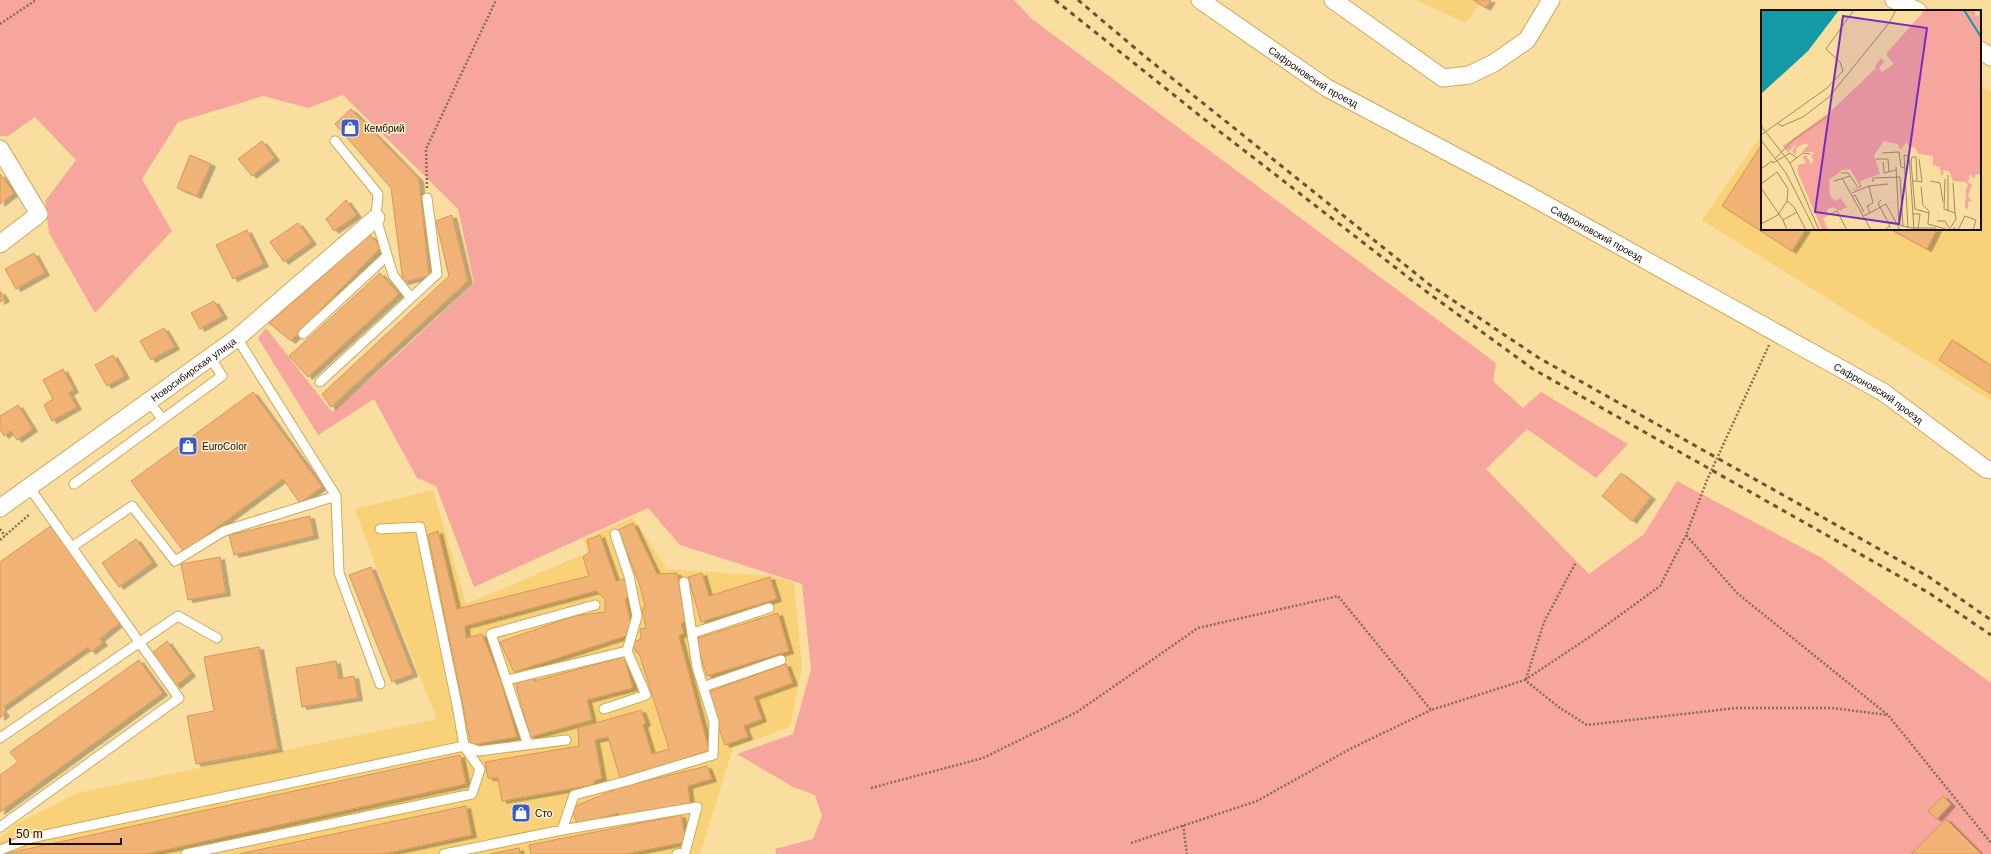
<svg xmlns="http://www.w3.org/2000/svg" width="1991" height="854" font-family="Arial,sans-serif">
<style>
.built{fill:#f8d178}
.green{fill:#f7a69d}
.building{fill:#f0b374;stroke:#d3985a;filter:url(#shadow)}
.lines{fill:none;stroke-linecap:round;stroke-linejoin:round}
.lane-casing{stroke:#cdaa5b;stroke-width:11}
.street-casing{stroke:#cdaa5b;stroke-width:19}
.path{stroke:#85724c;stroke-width:2.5;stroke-dasharray:2 2;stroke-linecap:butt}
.lane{stroke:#fff;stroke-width:9}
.street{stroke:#fff;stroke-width:17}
.rail{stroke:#665636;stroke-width:3;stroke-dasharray:5 5;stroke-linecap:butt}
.labels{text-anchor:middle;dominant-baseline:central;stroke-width:3;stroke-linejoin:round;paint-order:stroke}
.street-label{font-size:10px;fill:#1a1000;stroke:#fbedcf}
.poi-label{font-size:10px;fill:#1a1000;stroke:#fbedcf;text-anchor:start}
.inset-river{fill:none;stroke:#1499a6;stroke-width:2}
.inset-road{fill:none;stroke:#a08c60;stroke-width:1}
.view{fill:#7b2cbf;fill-opacity:0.15;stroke:#7b2cbf;stroke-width:2}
.inset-edge{fill:none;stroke:#1a1000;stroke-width:2}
</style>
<defs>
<filter id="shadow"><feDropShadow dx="4.5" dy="2.5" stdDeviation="0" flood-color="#0004"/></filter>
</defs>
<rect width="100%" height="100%" fill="#fadea0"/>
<path class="built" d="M1416 0H1482L1466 23Z
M1980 85 1991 92V401L1702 220 1762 134V229H1980Z
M433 490 466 604 587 553 584 539 633 518 667 569 771 576 794 583 802 666 790 727 733 748 700 854H0V838L16 824 77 793 437 719 376 567 355 509Z"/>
<path class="green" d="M0 0H1014L1032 19 1496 363 1493 381 1523 408 1541 392 1628 444 1596 478 1527 429 1486 469 1589 574 1644 534 1677 481 1822 558 1991 683V854H776L775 849 813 839 822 816 815 795 793 787 737 754 793 734 811 669 802 584 680 545 648 508 474 587 436 486 417 478 374 399 318 435 258 338 266 328 332 412 395 357 474 283 458 209 343 95 308 108 263 96 178 122 142 179 172 231 95 313 49 233 45 201 76 160 35 117 8 136H0Z"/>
<path class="building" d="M1473 0H1491L1486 8Z
M351 109 419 179 429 276 403 282 391 188 335 124Z
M262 141 275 158 252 176 238 159Z
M1762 144V229H1806L1792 251 1722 206Z
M190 155 211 164 197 196 177 188Z
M0 174 14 193 0 204Z
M346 200 357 215 334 231 326 219Z
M452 215 468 281 331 407 322 394 449 276 436 221Z
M298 223 312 242 284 262 270 242Z
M1890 229H1937L1927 249Z
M247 230 264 264 233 279 216 245Z
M370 235 381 247 291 341 269 323Z
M34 253 45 273 16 289 5 269Z
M380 273 399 294 308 377 289 356Z
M0 291 5 299 0 302Z
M214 301 223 316 200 329 191 313Z
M164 328 175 347 151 360 140 341Z
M1952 340 1991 366V394L1939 360Z
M113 355 125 376 107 386 95 365Z
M63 369 74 390 69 393 77 407 52 421 44 405 53 399 43 380Z
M253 392 322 487 300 503 283 479 184 552 131 481Z
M18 405 33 429 17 440 11 431 4 436 0 429V416Z
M1621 473 1651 497 1632 521 1602 496Z
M310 516 314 536 234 555 229 535Z
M633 523 657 574 677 573 685 621 681 624 684 633 679 636 709 750 681 760 620 778 608 737 595 740 602 778 594 781 593 785 502 801 498 778H488L485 762 579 746 578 728 641 710 646 723 643 725 652 754 669 749 639 653 636 652 632 643 641 639 640 629 646 628 642 610 645 605 639 583 618 530Z
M52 525 121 622 100 639 103 643 91 652 88 647 1 709 5 714 0 718V562Z
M438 531 457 609 589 576 583 557 590 552 587 540 600 535 616 581 624 579 631 596 625 599 631 623 626 636 514 672 500 642 574 616 605 612V599L596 591 465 626 466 638 482 634 500 678 517 737 471 745 428 535Z
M136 539 153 563 119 587 102 563Z
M220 557 226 593 188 600 181 564Z
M371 567 413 674 392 682 349 575Z
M702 573 709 596 770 577 777 599 701 622 688 577Z
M778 613 789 651 707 676 695 639Z
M167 641 191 674 176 686 152 653Z
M259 647 278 749 196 764 187 716 214 711 204 657Z
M624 657 633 688 587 700 592 720 530 737 515 681 532 677 534 681Z
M139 660 163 693 0 812V775L18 762 10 752Z
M336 661 339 679 354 676 358 698 302 707 296 668Z
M786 664 793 683 754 697 762 719 744 726 748 737 725 745 706 693Z
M460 755 466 784 147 854H4Z
M707 766 712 779 688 786 690 803 622 818 618 813 578 825 571 808 621 787Z
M1943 796 1951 804 1937 819 1928 811Z
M466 806 472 835 383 854H239Z
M681 815 686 842 626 854H531L529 845Z
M1946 819 1981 854H1911Z
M519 848 520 854H490Z"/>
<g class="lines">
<defs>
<path id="lane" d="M335 141 378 194 376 218 393 275 411 298
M303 334 387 256
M237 338 336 496 339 573 380 684
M320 382 437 274 427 198
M149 401 162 419
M74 484 222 376 210 357
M72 547 132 506 175 561 224 531 336 496
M693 633 769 608
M507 680 627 651 637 616 629 576 615 534
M703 687 781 660
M604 709 646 695 627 651
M0 738 178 616 217 638
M528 745 491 634 595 605
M0 827 179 698 29 487
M562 830 574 795 627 781 713 755 714 722 697 667 684 582
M0 850 31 838 464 746 479 751 566 740
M186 854 472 794 480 769 464 746 457 705 420 527 380 529
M444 854 562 830 697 807 685 852 677 854"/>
<g id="street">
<path id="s1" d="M1200 0 1327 88 1523 192 1883 392 1986 469 1991 470"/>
<path d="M1333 0 1443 78 1469 75 1494 63 1527 40 1551 0"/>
<path d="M1894 0 1918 11"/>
<path d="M1980 50 1991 57"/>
<path d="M0 149 39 214 0 244"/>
<path id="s2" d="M0 508 237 338 376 218"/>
</g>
</defs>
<use href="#lane" class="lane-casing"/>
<use href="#street" class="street-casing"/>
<path class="path" d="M0 24 36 0
M427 188 426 149 496 0
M1769 345 1707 480 1686 535 1737 593 1888 715 1991 843
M0 529 5 536
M0 540 30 514
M1526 679 1544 622 1576 562
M1525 680 1594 634 1660 586 1686 535
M871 788 983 758 1077 712 1198 628 1338 596 1431 710 1525 680 1560 708 1587 725 1736 708H1832L1888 715
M1183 825 1187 854
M1131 843 1257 801 1350 749 1431 710"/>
<use href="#lane" class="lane"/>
<use href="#street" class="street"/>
<path class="rail" d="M1055 0 1219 131 1427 292 1533 369 1929 593 1991 635
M1078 0 1148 59 1430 285 1539 358 1929 577 1991 620"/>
</g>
<defs>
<symbol id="shop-square" viewBox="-11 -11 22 22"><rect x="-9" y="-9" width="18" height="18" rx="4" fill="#355bcc" stroke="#fbedcf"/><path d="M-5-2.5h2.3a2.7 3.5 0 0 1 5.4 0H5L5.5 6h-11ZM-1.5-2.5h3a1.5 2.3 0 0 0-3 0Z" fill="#fff"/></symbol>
</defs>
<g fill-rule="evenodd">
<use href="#shop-square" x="339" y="117" width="22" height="22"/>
<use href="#shop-square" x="177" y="435" width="22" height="22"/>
<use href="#shop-square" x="510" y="802" width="22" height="22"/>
</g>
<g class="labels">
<g class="street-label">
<text stroke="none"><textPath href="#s1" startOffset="137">Сафроновский проезд</textPath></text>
<text stroke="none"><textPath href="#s1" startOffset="461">Сафроновский проезд</textPath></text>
<text stroke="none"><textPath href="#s2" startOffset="238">Новосибирская улица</textPath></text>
<text stroke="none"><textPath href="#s1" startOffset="785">Сафроновский проезд</textPath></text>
</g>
<g class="poi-label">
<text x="364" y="128">Кембрий</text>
<text x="202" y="446">EuroColor</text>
<text x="535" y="813">Сто</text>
</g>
</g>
<g transform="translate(1761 10)">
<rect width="220" height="220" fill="#fadea0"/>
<path d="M164 0H213L215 6 219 4 216 0H220V164H215L213 169 209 164 207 172 211 175 207 186 211 191 207 192V199L204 198 205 179 207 176 205 172 192 171 188 161 181 160 183 164 180 165 179 157 172 155V146L158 144 153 137 148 138 146 132 139 140 137 134 123 131 113 145 119 164 99 171 101 177 90 181 99 175 89 159 81 160 68 170 69 186 74 191 79 188 86 197 78 201 71 197 66 200 67 206 62 208 67 220H61L37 163V155L45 153 41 146 45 145 50 154 53 150 50 146 54 142H41L47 135 45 133 35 138V145L31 142 36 131 27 143 22 136 70 101 115 58 114 56 120 48 123 52 118 58 121 62 133 54 125 44Z" fill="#f7a69d"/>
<path d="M0 0H78L47 41 0 84Z" fill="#1499a6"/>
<path class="inset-river" d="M203 0 220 27"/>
<path class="inset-road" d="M17 114 21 116 42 107 68 87 128 13 135 0M0 116 29 153 58 220M0 125 66 78 82 61 79 52 65 39 93 0M0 130 25 163 54 220M121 143 138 142 140 157 144 158M143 145 148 146 153 219M143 145 147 218M14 149 31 131 66 107M115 149H127L128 162M122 152 123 163 135 160M29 153 42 143 49 144M135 157 138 215 151 218H175M0 159 11 151 12 153 29 143 36 148M80 163H87L96 176M187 165V201M81 168 110 220M73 171 89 166M152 171H156L155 147H151L150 152 154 199 168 203M156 171 161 172 158 149M169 171 179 173 182 192M112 172V168L139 167 142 217M192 173 194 203M0 174 16 162 27 179 26 191M108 176 112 193 106 196 109 203M160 177 162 195 168 201 167 214 188 220 195 209 194 203 183 199 184 169M0 178 22 210 26 220M91 183 108 176 127 174M92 186 94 185 103 202M120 190 117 193 129 216 125 219M26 191 33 197 45 220M151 204H159L157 219M68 205 76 201 86 220M103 206 125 194 139 220M22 210 36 202M176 211H184L188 218M0 214 17 205 26 191M192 218 197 220 204 206 215 210 212 220"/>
<path class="view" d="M82 6 166 18 138 214 54 202Z"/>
<rect width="220" height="220" class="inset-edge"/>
</g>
<path d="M10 838v6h111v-6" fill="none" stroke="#1a1000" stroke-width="2"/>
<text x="16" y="838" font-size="12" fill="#1a1000" stroke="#fbedcf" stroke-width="3" paint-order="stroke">50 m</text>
</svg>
